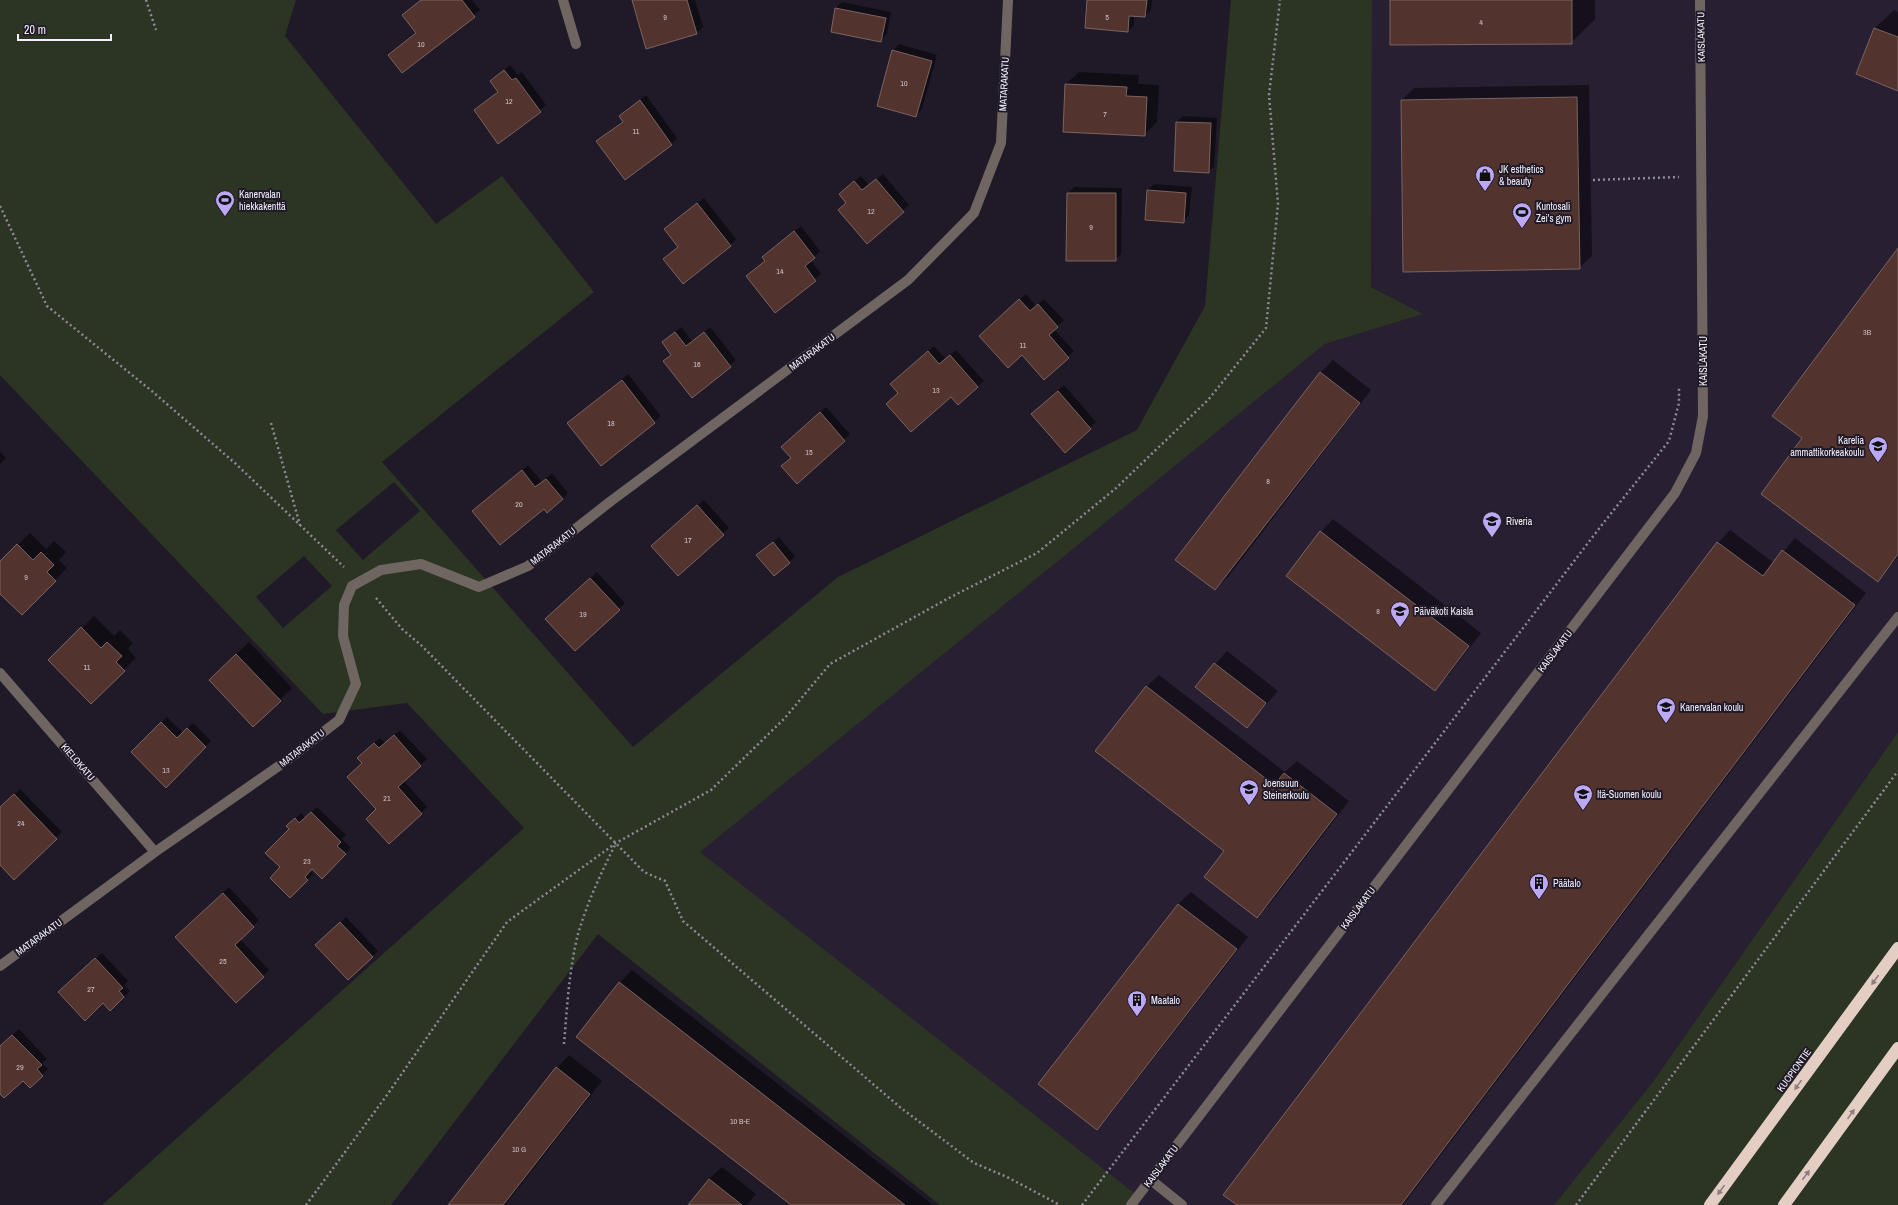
<svg xmlns="http://www.w3.org/2000/svg" width="1898" height="1205" font-family="'Archivo Narrow',sans-serif">
<style>
.built{fill:#281f33}
.green{fill:#2c3423;fill-rule:evenodd}
.shadow{fill:#0007}
.building{fill:#53332e;stroke:#7a6461}
.lines{fill:none;stroke-linecap:round;stroke-linejoin:round}
.path{stroke:#8f8a97;stroke-width:2.5;stroke-dasharray:2 3;stroke-linecap:butt}
.lane{stroke:#6f6662;stroke-width:10}
.street{stroke:#6f6662;stroke-width:10}
.highway{stroke:#e4cec4;stroke-width:12}
.oneway{fill:#8c7d7e}
.labels{text-anchor:middle;dominant-baseline:central;stroke-width:4;stroke-linejoin:round;paint-order:stroke}
.number-label{font-size:8px;fill:#ccc2c8}
.street-label{font-size:10px;fill:#f5f1fc;stroke:#201a28}
.poi-label{font-size:10px;fill:#f5f1fc;stroke:#201a28;text-anchor:start}
</style>
<rect width="100%" height="100%" fill="#201a28"/>
<path class="built" d="M1372 0H1898V732L1652 1083 1554 1205H1131L1138 1196 699 852 1325 344 1423 314 1371 287Z"/>
<path class="green" d="M0 0H296L285 36 436 224 502 176 594 292 382 462 633 747 838 577 1137 430 1205 306 1231 0H1372L1371 287 1423 314 1325 344 700 852 1138 1196 1131 1205H940L598 934 391 1205H102L524 828 407 703 323 714 0 375ZM394 482 420 511 363 560 336 530ZM304 556 332 586 283 628 256 597Z
M1898 732V1205H1554L1652 1083Z"/>
<path class="shadow" d="M421 0H472L480 10 402 72 389 55 417 33Z
M633 0H695L703 27 697 33 647 48Z
M1088 0H1152L1151 10 1145 16 1134 15V25L1128 31Z
M1391 0H1595V19L1571 43Z
M842 2 891 12 887 34 881 40 832 31 836 8Z
M1894 10 1898 12V90L1857 74 1875 28Z
M899 44 937 55 922 109 916 115 893 50Z
M510 65 518 75 522 72 546 105 499 142 475 110 499 91 491 81Z
M1079 72 1139 75 1138 84 1159 85 1157 122 1144 135 1064 131 1066 84Z
M1589 85 1592 256 1579 268 1404 271 1402 100 1414 88Z
M646 95 677 138 672 144 598 141 623 121 620 116Z
M1183 116 1217 118 1214 166 1208 172 1175 170 1177 122Z
M883 174 909 205 867 243 847 202 846 188 861 176 869 185Z
M1154 184 1192 187 1189 215 1183 222 1148 190Z
M1074 187 1122 188 1121 254 1115 260 1068 193Z
M704 198 736 239 730 245 679 247 665 230Z
M801 226 820 251 811 260 821 274 775 312 747 276 766 260 764 257 769 251Z
M1898 250V557L1878 580 1803 438Z
M1026 294 1036 306 1044 299 1064 320 1054 329 1074 351 1045 378 1023 354 986 330Z
M681 327 692 341 710 327 736 360 692 396 665 361 672 354 663 342Z
M934 346 946 359 956 350 984 381 958 404 951 395 900 393 897 378Z
M1333 360 1371 390 1228 577 1215 589 1177 559 1321 372Z
M628 374 661 416 601 465 568 423Z
M1064 385 1096 422 1065 451 1039 408Z
M826 407 850 434 797 483 789 441Z
M0 452 6 458 0 464Z
M528 465 542 482 552 473 568 493 562 499 479 505Z
M704 500 729 528 678 574 658 540Z
M1333 519 1481 633 1447 677 1435 689 1287 576 1321 532Z
M1730 530 1774 563 1795 538 1866 593 1403 1205H1239L1225 1195 1718 543Z
M30 533 46 549 54 541 66 552 59 560 67 568 22 614 0 592V562Z
M779 537 795 556 789 562 764 549Z
M597 572 625 603 575 650 553 613Z
M94 616 114 636 120 630 133 643 128 649 136 658 91 702 50 660Z
M249 642 292 688 253 726 222 668Z
M1227 651 1278 691 1247 726 1196 686Z
M1159 675 1285 772 1297 761 1349 801 1269 905 1257 917 1146 687Z
M167 717 183 733 193 723 211 741 166 786 132 752Z
M400 730 427 759 404 781 427 807 389 843 363 763 364 752 380 738 386 743Z
M20 789 62 832 14 878 0 864V808Z
M317 807 346 835 342 839 351 848 322 877 312 868 310 870 313 874 290 897 281 867 290 829 288 826 301 813 306 818Z
M229 887 259 920 240 939 269 970 263 976 182 931Z
M1191 892 1248 937 1109 1116 1097 1128 1178 904Z
M346 917 378 951 372 957 317 945Z
M102 953 128 981 124 985 130 991 124 997 103 1002 65 986Z
M632 970 933 1205H793L577 1037 620 982Z
M19 1029 47 1059 42 1063 48 1069 30 1087 23 1079 0 1093V1047Z
M569 1055 602 1081 505 1205H450L557 1068Z
M722 1167 756 1194 747 1205H689L709 1179Z"/>
<path class="building" d="M421 0H462L475 17 402 73 388 55 416 33 402 15Z
M632 0H687L697 34 646 49Z
M1087 0H1147L1145 17 1129 16 1128 32 1085 28Z
M1390 0H1572V44L1390 45Z
M835 8 886 18 881 42 831 32Z
M1874 28 1898 37V91L1856 74Z
M892 50 932 61 916 117 877 106Z
M504 70 512 80 516 78 541 112 498 144 474 110 498 92 490 81Z
M1065 84 1127 87 1126 96 1147 97 1145 136 1063 132Z
M1577 97 1580 269 1403 272 1401 100Z
M640 100 672 145 625 180 596 141 623 122 619 116Z
M1176 122 1211 123 1209 173 1174 171Z
M876 179 904 212 867 244 838 210 846 203 839 194 854 181 862 190Z
M1147 190 1186 193 1184 223 1145 220Z
M1067 193H1116V261H1066Z
M697 203 731 246 683 284 663 259 678 247 664 229Z
M794 231 815 258 805 266 816 281 775 313 746 276 765 261 762 257Z
M1898 248V554L1878 582 1761 494 1802 438 1772 416Z
M1019 299 1030 311 1038 304 1058 327 1049 335 1069 358 1044 380 1022 355 1008 368 979 336Z
M675 332 686 346 704 332 731 367 692 398 663 361 671 355 662 342Z
M928 351 939 364 950 355 978 387 958 405 951 397 911 432 886 404 898 393 890 384Z
M1320 372 1360 403 1215 590 1175 560Z
M622 380 655 423 601 466 567 423Z
M1058 391 1091 429 1065 453 1031 414Z
M820 412 845 441 797 484 781 466 791 458 781 447Z
M522 470 535 487 546 479 563 499 547 513 544 509 500 545 472 511Z
M697 505 724 535 678 576 651 546Z
M1320 531 1469 646 1435 691 1286 576Z
M773 542 790 563 774 576 756 555Z
M1717 542 1763 576 1782 550 1855 605 1401 1205H1237L1223 1195Z
M17 544 33 560 41 552 54 565 47 572 56 581 22 615 0 594V561Z
M590 578 620 610 575 651 545 619Z
M81 627 101 648 107 642 122 656 116 662 125 671 91 704 48 660Z
M236 654 281 701 253 727 209 680Z
M1214 663 1266 703 1247 728 1195 687Z
M1146 686 1274 785 1284 773 1337 814 1257 918 1204 877 1224 851 1095 751Z
M161 722 177 738 187 728 206 747 166 788 131 752Z
M394 735 421 766 398 787 422 814 389 844 366 819 376 809 347 777 362 763 357 758 374 743 379 748Z
M14 794 57 839 14 880 0 865V807Z
M311 812 341 842 337 846 346 854 322 879 312 869 305 877 308 880 290 898 270 878 280 867 265 853 289 829 286 826 295 818 299 823Z
M223 893 254 927 235 945 264 977 236 1003 175 937Z
M1178 904 1237 949 1097 1130 1038 1084Z
M340 922 373 957 348 980 315 945Z
M95 958 123 988 119 991 124 997 110 1011 103 1003 85 1021 58 992Z
M619 982 905 1205H791L576 1037Z
M12 1035 42 1065 37 1069 43 1076 30 1088 23 1081 4 1098 0 1094V1046Z
M556 1067 590 1094 503 1205H448Z
M709 1179 742 1205H688Z"/>
<g class="lines">
<path class="path" d="M146 0 156 30
M1593 180 1679 177
M0 206 47 306 153 392 236 464 344 567
M271 423 300 525
M376 598 402 629 422 646 644 872 665 881 683 921 901 1108 974 1163 1007 1177 1060 1205
M564 1044C567 1008 569 970 578 934 587 903 601 873 616 843
M306 1205 387 1095 507 922 616 843 711 790 784 719 830 664 947 599 1037 553 1115 489 1208 400 1266 328 1278 204 1269 95 1280 0
M1082 1205 1601 526 1669 441 1679 403V386
M1576 1205 1898 771"/>
<path class="lane" d="M1151 1180 1182 1205
M1436 1205 1898 617"/>
<path class="street" d="M563 0 576 44
M0 673 155 852
M0 966 155 852 286 761 339 720 356 684 343 636 344 605 352 586 381 570 421 564 479 587 528 566 611 501 908 280 974 213 1001 143 1008 0
M1131 1205 1675 493 1696 453 1703 416 1700 0"/>
<path class="highway" d="M1710 1205 1898 948
M1784 1205 1898 1048"/>
</g>
<defs><path id="oneway-solid" d="M-6-.8H1V-3.2L6.5 0L1 3.2V.8H-6Z"/></defs>
<g class="oneway">
<use href="#oneway-solid" transform="translate(1875 980) rotate(126)"/>
<use href="#oneway-solid" transform="translate(1798 1085) rotate(126)"/>
<use href="#oneway-solid" transform="translate(1851 1114) rotate(-55)"/>
<use href="#oneway-solid" transform="translate(1806 1175) rotate(-53)"/>
<use href="#oneway-solid" transform="translate(1721 1190) rotate(126)"/>
</g>
<defs>
<symbol id="shop-pin" viewBox="-11 -11 22 30"><path d="M0 17L-7.5 6A9.5 9.5 0 1 1 7.5 6Z" fill="#bca9f5" stroke="#201a28"/><path d="M-5-2.5h2.3a2.7 3.5 0 0 1 5.4 0H5L5.5 6h-11ZM-1.5-2.5h3a1.5 2.3 0 0 0-3 0Z" fill="#111"/></symbol>
<symbol id="stadium-pin" viewBox="-11 -11 22 30"><path d="M0 17L-7.5 6A9.5 9.5 0 1 1 7.5 6Z" fill="#bca9f5" stroke="#201a28"/><path d="M0-5a6.5 5 0 1 0 0 10a6.5 5 0 1 0 0-10ZM-3.5-1.8h7v3.6h-7Z" fill="#111"/></symbol>
<symbol id="university-pin" viewBox="-11 -11 22 30"><path d="M0 17L-7.5 6A9.5 9.5 0 1 1 7.5 6Z" fill="#bca9f5" stroke="#201a28"/><path d="M0-5L7-2L0 1L-7-2ZM-4 1L0 2.5L4 1V4Q0 6-4 4Z" fill="#111"/></symbol>
<symbol id="school-pin" viewBox="-11 -11 22 30"><path d="M0 17L-7.5 6A9.5 9.5 0 1 1 7.5 6Z" fill="#bca9f5" stroke="#201a28"/><path d="M0-5L7-2L0 1L-7-2ZM-4 1L0 2.5L4 1V4Q0 6-4 4Z" fill="#111"/></symbol>
<symbol id="building-pin" viewBox="-11 -11 22 30"><path d="M0 17L-7.5 6A9.5 9.5 0 1 1 7.5 6Z" fill="#bca9f5" stroke="#201a28"/><path d="M-4-6H4V6H1V3H-1V6H-4ZM-2.5-4.3h1.7v1.8h-1.7ZM.8-4.3h1.7v1.8H.8ZM-2.5-1h1.7V.8h-1.7ZM.8-1h1.7V.8H.8Z" fill="#111"/></symbol>
</defs>
<g fill-rule="evenodd">
<use href="#shop-pin" x="1474" y="164" width="22" height="30"/>
<use href="#stadium-pin" x="214" y="189" width="22" height="30"/>
<use href="#stadium-pin" x="1511" y="201" width="22" height="30"/>
<use href="#university-pin" x="1867" y="435" width="22" height="30"/>
<use href="#school-pin" x="1481" y="510" width="22" height="30"/>
<use href="#school-pin" x="1389" y="600" width="22" height="30"/>
<use href="#school-pin" x="1655" y="696" width="22" height="30"/>
<use href="#school-pin" x="1238" y="778" width="22" height="30"/>
<use href="#school-pin" x="1572" y="783" width="22" height="30"/>
<use href="#building-pin" x="1528" y="872" width="22" height="30"/>
<use href="#building-pin" x="1126" y="989" width="22" height="30"/>
</g>
<g class="labels">
<g class="number-label">
<text x="665" y="17">9</text>
<text x="1107" y="17">5</text>
<text x="1481" y="22">4</text>
<text x="421" y="44">10</text>
<text x="904" y="83">10</text>
<text x="509" y="101">12</text>
<text x="1105" y="114">7</text>
<text x="636" y="131">11</text>
<text x="871" y="211">12</text>
<text x="1091" y="227">9</text>
<text x="780" y="271">14</text>
<text x="1867" y="332">3B</text>
<text x="1023" y="345">11</text>
<text x="697" y="364">16</text>
<text x="936" y="390">13</text>
<text x="611" y="423">18</text>
<text x="809" y="452">15</text>
<text x="1268" y="481">8</text>
<text x="519" y="504">20</text>
<text x="688" y="540">17</text>
<text x="26" y="577">9</text>
<text x="1378" y="611">8</text>
<text x="583" y="614">19</text>
<text x="87" y="667">11</text>
<text x="166" y="770">13</text>
<text x="387" y="798">21</text>
<text x="21" y="823">24</text>
<text x="307" y="861">23</text>
<text x="223" y="961">25</text>
<text x="91" y="989">27</text>
<text x="20" y="1067">29</text>
<text x="740" y="1121">10 B-E</text>
<text x="519" y="1149">10 G</text>
</g>
<g class="street-label">
<text transform="translate(1701 37) rotate(-91)">KAISLAKATU</text>
<text transform="translate(1004 84) rotate(-87)">MATARAKATU</text>
<text transform="translate(812 352) rotate(-37)">MATARAKATU</text>
<text transform="translate(1703 361) rotate(-90)">KAISLAKATU</text>
<text transform="translate(553 546) rotate(-38)">MATARAKATU</text>
<text transform="translate(1555 651) rotate(-53)">KAISLAKATU</text>
<text transform="translate(302 748) rotate(-38)">MATARAKATU</text>
<text transform="translate(78 762) rotate(49)">KIELOKATU</text>
<text transform="translate(1358 908) rotate(-53)">KAISLAKATU</text>
<text transform="translate(39 937) rotate(-36)">MATARAKATU</text>
<text transform="translate(1794 1070) rotate(-54)">KUOPIONTIE</text>
<text transform="translate(1161 1166) rotate(-53)">KAISLAKATU</text>
</g>
<g class="poi-label">
<text x="1499" y="169">JK esthetics<tspan x="1499" dy="12">&amp; beauty</tspan></text>
<text x="239" y="194">Kanervalan<tspan x="239" dy="12">hiekkakenttä</tspan></text>
<text x="1536" y="206">Kuntosali<tspan x="1536" dy="12">Zei's gym</tspan></text>
<text x="1864" y="440" text-anchor="end">Karelia<tspan x="1864" dy="12">ammattikorkeakoulu</tspan></text>
<text x="1506" y="521">Riveria</text>
<text x="1414" y="611">Päiväkoti Kaisla</text>
<text x="1680" y="707">Kanervalan koulu</text>
<text x="1263" y="783">Joensuun<tspan x="1263" dy="12">Steinerkoulu</tspan></text>
<text x="1597" y="794">Itä-Suomen koulu</text>
<text x="1553" y="883">Päätalo</text>
<text x="1151" y="1000">Maatalo</text>
</g>
</g>
<path d="M18 34v6h93v-6" fill="none" stroke="#f5f1fc" stroke-width="2"/>
<text x="24" y="34" font-size="12" fill="#f5f1fc" stroke="#201a28" stroke-width="3" paint-order="stroke">20 m</text>
</svg>
